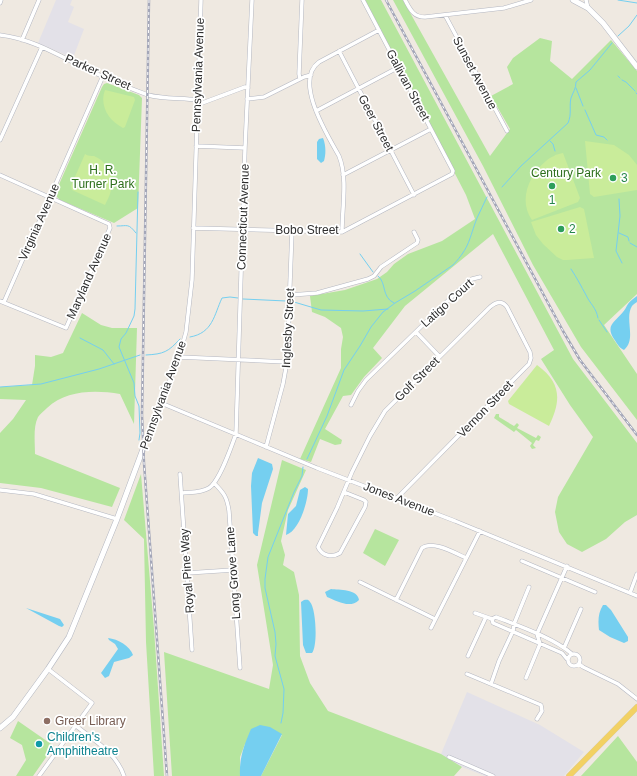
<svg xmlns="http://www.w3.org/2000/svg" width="637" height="776" font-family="Helvetica,sans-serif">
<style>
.industrial{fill:#e3e1e8}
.green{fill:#b6e59e}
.pitch{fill:#c9ec9a}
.water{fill:#75cff0}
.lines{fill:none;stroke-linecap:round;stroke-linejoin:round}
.stream{stroke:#75cff0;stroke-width:1}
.street-casing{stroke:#b4b7c1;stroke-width:4.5}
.secondary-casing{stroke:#b4b7c1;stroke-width:6}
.primary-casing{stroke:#c9c9c9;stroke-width:6}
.street{stroke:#fff;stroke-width:3.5}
.secondary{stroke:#fff;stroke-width:5}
.primary{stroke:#f2d163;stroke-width:5.5}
.rail-casing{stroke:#a3a6b8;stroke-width:2.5}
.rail{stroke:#fff;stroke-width:1;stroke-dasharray:3;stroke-linecap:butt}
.leisure-dot{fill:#2e9e5b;stroke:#fff;stroke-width:1.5}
.education-dot{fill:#8d6e63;stroke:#fff;stroke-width:1.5}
.culture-dot{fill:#0f9aa8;stroke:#fff;stroke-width:1.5}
.labels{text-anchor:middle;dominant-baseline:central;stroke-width:3.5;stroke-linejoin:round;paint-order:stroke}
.street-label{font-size:12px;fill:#2e2e2e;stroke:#fff}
.park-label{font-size:12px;fill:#2c6e1b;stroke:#fff}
.leisure-label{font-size:12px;fill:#27864d;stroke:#fff;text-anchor:start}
.education-label{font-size:12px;fill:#785e54;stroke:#fff;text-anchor:start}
.culture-label{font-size:12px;fill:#0d838f;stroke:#fff;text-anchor:start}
</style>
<rect width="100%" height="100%" fill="#efe9e1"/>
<path class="industrial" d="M56 0H72L70 5 74 7 68 22 84 29 73 58 38 43Z
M467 692 540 725 584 752 564 776H485L462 767 441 754Z"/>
<path class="green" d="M365 0H381L573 359 637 443V515L625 522 606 539 582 552 567 544 559 532 555 512 558 497 593 437 570 405 541 359 554 350 493 234 405 306 373 348 382 358 364 377 351 395 343 396 325 429 342 440 341 444 335 445 320 439 311 462 300 459 341 368V349L343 337 341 328 325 317 312 312 310 296 345 290 377 279 387 272 394 264 408 254 442 241 475 219 466 195Z
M393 0H403L490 156 510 129 491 96 513 84 507 67 513 58 540 38 552 41 550 61 572 79 611 40 637 71V294L604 325 637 374V420L581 347 533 265 483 166Z
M107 83 139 95 142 98 138 208 114 223 60 200 55 195 57 189 102 87 104 84Z
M82 313 101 325 112 328H137L134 424 120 394C95 390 66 390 47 408 44 411 40 414 38 417 33 427 35 442 35 454L120 488 112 507 41 488 0 483V433L13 419 26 400 0 399V387L32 385 35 366V355L51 357 63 353Z
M496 414H499V417L514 426 517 423 519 425 517 428 536 438 538 435 541 437 539 441 536 440 533 445 536 448 532 449 530 446 532 443 516 430 514 432 494 418Z
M282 460 306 470 288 510 281 541 285 555 283 565 294 572 299 595 300 656 310 683 328 711 441 754 462 767 454 776H261L282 735 245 744 240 757V776H172L164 652 269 689 273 665 257 565Z
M141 474 154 629 164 776H154L146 642 144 539 124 520Z
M375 529 399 540 385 566 363 553Z
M18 721 54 746 33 776H16L26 760 22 745 10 738Z
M618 736 637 762V776H581Z"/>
<path class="pitch" d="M105 90 134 97 135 100 125 127 123 128C109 121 99 106 105 90Z
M585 141 614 145 629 155 637 165V190L594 197 590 194Z
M563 153 580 198 578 202 532 220C518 200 529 175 546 161 548 159 551 157 554 156 556 154 560 154 563 153Z
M85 154C88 156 91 156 94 156 107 161 115 177 111 190 110 196 107 200 105 205L72 190 71 186Z
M580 207 584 209 594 258 567 260H563L557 257 543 244 536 235 531 222Z
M537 365C562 383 561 401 549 426L509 404 508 401Z"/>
<path class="water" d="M323 138C326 145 326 154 324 161L321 163 317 159V142L319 139Z
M637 296V302C635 303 633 305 632 306 624 319 637 339 624 350 619 348 617 343 614 339 605 325 615 322 623 312 625 310 626 307 628 304 630 301 634 298 637 296Z
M258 458 272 464 273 469 262 503 258 533V536H256L253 533 251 486 252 473Z
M305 487 308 489C308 502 299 531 286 535L288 514 296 506 300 490Z
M331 589C339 590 358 589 359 600 350 609 337 601 327 597L325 592Z
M304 600C307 600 308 599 310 602 316 608 318 646 312 653H306L303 645 301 602Z
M603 605H606L611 610 628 637V641L624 643 610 637 599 630C598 621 598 613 603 605Z
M26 608 60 619 64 625 62 627 59 626Z
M108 638C118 639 130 646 133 655L129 658 114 662 109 676 105 678 101 673 118 649 115 644 109 640Z
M260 725 270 727 282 734 261 776H240C239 759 244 745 251 729Z"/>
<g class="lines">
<path class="stream" d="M618 0 637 3
M618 36 629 26 637 15
M618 76 620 78
M622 80 626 82 635 91
M576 88 583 106
M636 93 637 94
M585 110 596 135 604 137 607 140
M550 141 553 144 555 151
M502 187 521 166 568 123C572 114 569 106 571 98 573 92 576 89 576 82L590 70 612 43
M138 192 135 309 134 316 126 333 121 339 119 347 134 383 135 396 139 406 140 433 139 440
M619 199 620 216 616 251 622 263
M117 226C128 226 128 223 136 233
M619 233 628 237 629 241
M630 243 637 247
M360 254 373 272
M571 269C577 278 581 286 586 295 590 304 596 307 598 318
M378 276C387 283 381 297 394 303
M243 299 286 301
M294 302 321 310 363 311 388 309
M599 320 607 332
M190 337C213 333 214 315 222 298L230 297 238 298
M80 338 103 350 114 364
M146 355C164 354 168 352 180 339
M0 387 41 384 99 369 140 355
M307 459 327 416 344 370 360 346 371 327 383 312 395 303 415 291 453 265C470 247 469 239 477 218 480 211 484 204 487 197
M281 723 283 713 284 689 275 656 276 644 275 632 265 588V579L268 557 294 492 302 476 303 467"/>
<defs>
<path id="street" d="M405 0C410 9 413 17 425 17L504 8 531 0
M586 0 588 8
M0 3 1 0
M445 15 507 131
M0 35C34 39 61 57 91 71 109 80 129 88 148 95 163 99 182 98 197 100
M22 40 39 0
M339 51 414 195
M300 79 299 74 302 0
M247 99 264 97 304 77 311 75
M197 105 245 87 248 88
M316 111 399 67
M0 140 42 47
M196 146 245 148
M0 175 109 224 110 228 66 328 0 301
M343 175 431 129
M193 228 342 232 452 174 453 171 452 169 363 0
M342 232C342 208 348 178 339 156 328 136 293 81 319 62L379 30
M291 295 317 293 368 279 374 276 381 267 417 243 418 240 414 232
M4 302 103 76
M416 332 439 356
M179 357 287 362
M161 403 317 468 455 521 637 596
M351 405 358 391 366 380 464 285 472 279 480 277
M266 447 283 384 287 362 292 231
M143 449 179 357 186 332 192 280 201 0
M180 474 192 650
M214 483C224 493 227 497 229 511L240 668
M0 490 34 494 117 519
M344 492 364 500 366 502 365 507 340 553C332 558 322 556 318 547L337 508 352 472 370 436 385 411 488 309C494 303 501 299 507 307L530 352 531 358 529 364 397 498
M182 493C191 492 201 493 209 488 220 481 231 447 236 434L245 148 252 0
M522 561 595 592
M187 573 233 570
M360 582 435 619
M630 593 637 574
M396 600 422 548C433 540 455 553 466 558
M475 613 492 619 496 617C519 626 554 638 572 654
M492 619 493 623 562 653 567 659
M431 628 480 531
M564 648 581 609
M568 660a6 6 0 1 1 12 0a6 6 0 1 1-12 0Z
M468 656 486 617
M579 664 583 667 618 684 637 699
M467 674 541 705 542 711 537 719
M526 678 540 644 537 634 567 566
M491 684 499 661 513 631 514 624 529 587
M75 725C93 740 116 752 124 776
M449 757 493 776
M39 776 92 703 48 669"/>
<path id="secondary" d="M573 0 588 8 603 23 637 67
M0 728 13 717 48 669 69 637 117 519 143 449"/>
<path id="primary" d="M569 776 637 707"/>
</defs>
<use href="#street" class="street-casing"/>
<use href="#secondary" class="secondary-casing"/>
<use href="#primary" class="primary-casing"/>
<use href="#street" class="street"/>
<use href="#secondary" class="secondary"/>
<use href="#primary" class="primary"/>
<defs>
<path id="rail" d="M149 0 142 415 144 463 167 776
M386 0 563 331 580 360 637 435"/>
</defs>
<use href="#rail" class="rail-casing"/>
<use href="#rail" class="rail"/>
</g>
<g class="leisure-dot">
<circle cx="613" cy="178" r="4"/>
<circle cx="552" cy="186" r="4"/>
<circle cx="561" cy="229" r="4"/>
</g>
<circle class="education-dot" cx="47" cy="721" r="4"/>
<circle class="culture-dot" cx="39" cy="744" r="4"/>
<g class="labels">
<g class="street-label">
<text transform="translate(98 72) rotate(24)">Parker Street</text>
<text transform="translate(475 73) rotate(62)">Sunset Avenue</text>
<text transform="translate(198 75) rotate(-88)">Pennsylvania Avenue</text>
<text transform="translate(408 85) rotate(62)">Gallivan Street</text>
<text transform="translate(376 123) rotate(62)">Geer Street</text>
<text transform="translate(243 217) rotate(-88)">Connecticut Avenue</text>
<text transform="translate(39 222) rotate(-66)">Virginia Avenue</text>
<text x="307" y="230">Bobo Street</text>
<text transform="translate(89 276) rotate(-66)">Maryland Avenue</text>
<text transform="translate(447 303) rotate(-42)">Latigo Court</text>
<text transform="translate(288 328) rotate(-87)">Inglesby Street</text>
<text transform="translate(417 379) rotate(-45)">Golf Street</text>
<text transform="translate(163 395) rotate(-70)">Pennsylvania Avenue</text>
<text transform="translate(485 409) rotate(-46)">Vernon Street</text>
<text transform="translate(399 499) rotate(21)">Jones Avenue</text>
<text transform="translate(187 571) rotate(-94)">Royal Pine Way</text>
<text transform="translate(233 573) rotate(-94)">Long Grove Lane</text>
</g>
<g class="park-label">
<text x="103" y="170">H. R.<tspan x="103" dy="14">Turner Park</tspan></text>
<text x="566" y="173">Century Park</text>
</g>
<g class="leisure-label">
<text x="621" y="178">3</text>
<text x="552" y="200" text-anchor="middle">1</text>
<text x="569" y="229">2</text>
</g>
<g class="education-label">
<text x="55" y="721">Greer Library</text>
</g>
<g class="culture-label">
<text x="47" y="737">Children's<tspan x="47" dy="14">Amphitheatre</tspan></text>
</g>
</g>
</svg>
